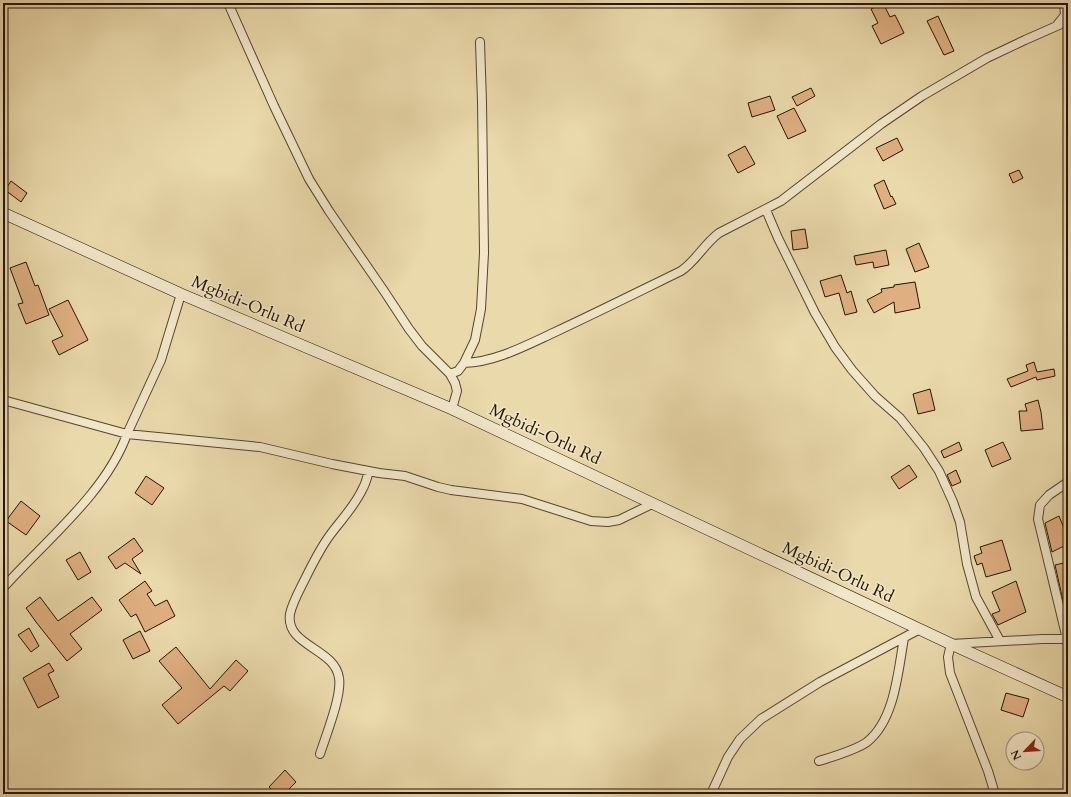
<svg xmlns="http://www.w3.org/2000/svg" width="1071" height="797" font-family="Cardo,serif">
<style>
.building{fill:#dfaf82;stroke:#241400}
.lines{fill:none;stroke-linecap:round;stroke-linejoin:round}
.street-casing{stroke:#56452b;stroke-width:10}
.secondary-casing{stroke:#241400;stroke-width:12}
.street{stroke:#f1e6c8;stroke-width:8}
.secondary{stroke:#f1e6c8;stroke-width:11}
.labels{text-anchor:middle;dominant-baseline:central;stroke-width:3;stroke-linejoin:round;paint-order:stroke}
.street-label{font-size:17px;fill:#241400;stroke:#f1e6c8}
</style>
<rect width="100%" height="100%" fill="#ead9ab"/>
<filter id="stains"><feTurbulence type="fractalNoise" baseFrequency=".005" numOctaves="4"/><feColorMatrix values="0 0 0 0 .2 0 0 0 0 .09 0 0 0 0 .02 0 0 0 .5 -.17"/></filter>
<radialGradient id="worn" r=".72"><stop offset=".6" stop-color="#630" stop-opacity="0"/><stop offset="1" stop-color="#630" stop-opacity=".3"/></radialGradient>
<path class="building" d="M883 3 890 17 895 15 904 33 881 44 872 26 878 23 871 9Z
M938 16 954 51 944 55 927 21Z
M811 88 815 96 797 106 792 97Z
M770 96 775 110 752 117 748 103Z
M794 108 806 131 788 139 777 116Z
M897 138 903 150 883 161 876 148Z
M745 146 755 164 738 173 728 155Z
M1019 170 1023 178 1013 183 1009 174Z
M884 180 891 197 892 196 896 204 884 209 874 185Z
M11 181 27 193 21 202 5 190Z
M805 229 808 248 793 250 791 231Z
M919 243 929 267 915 272 906 249Z
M886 250 889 265 874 268 873 262 856 265 854 256Z
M26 262 35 286 38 285 49 315 26 324 18 304 23 303 10 268Z
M841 275 847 293 851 291 857 312 845 315 839 293 825 297 820 281Z
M915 282 920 308 895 313 894 302 874 313 867 300 882 292 881 289 894 287V285Z
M68 300 88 340 59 355 52 341 63 336 49 309Z
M1034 362 1037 372 1054 369 1055 376 1037 380 1036 377 1011 387 1007 379 1028 371 1026 365Z
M930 389 935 410 918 414 913 394Z
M1038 400 1041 412 1043 429 1021 431 1019 411H1027L1025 404Z
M959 442 962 450 944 458 941 451Z
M1003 442 1011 459 992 467 985 450Z
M909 465 917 477 899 489 891 477Z
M956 470 961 482 952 486 947 475Z
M146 476 164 488 152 505 135 493Z
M21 501 40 516 26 535 6 521Z
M1059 516 1068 538V544L1052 552 1045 523Z
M134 538 143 551 132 559 141 574 125 563 116 569 108 557Z
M1002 540 1011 570 986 577 982 563 977 565 974 556 982 553 980 547Z
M80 552 91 572 78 580 66 560Z
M1068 562V604L1064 605 1055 565Z
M145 581 152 591 147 594 155 606 167 600 175 616 145 632 136 614 131 617 119 600Z
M1016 581 1026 612 998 625 992 614 1000 611 992 592Z
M40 597 58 621 92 597 102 610 70 634 82 649 67 661 36 622 26 608Z
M29 628 39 646 31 652 18 635Z
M140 631 150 651 133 659 123 640Z
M176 647 210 689 236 660 248 671 230 691 224 686 178 724 162 705 182 688 159 661Z
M49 663 54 671 48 674 59 697 38 708 23 678Z
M1006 693 1029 699 1023 717 1001 710Z
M285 770 296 782 284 794H276L269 787Z"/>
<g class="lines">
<defs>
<path id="street" d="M228 3 274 106 309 179 329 211 384 291 409 329 422 346 450 374 455 383 457 391 452 409
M1057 25 1065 15 1064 3
M766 210 778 238 815 313 835 347 852 370 875 396 900 418 924 448 939 471 953 502 960 522 967 564 976 597 1000 641
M464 363C495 362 525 346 553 333 596 313 638 292 681 271 696 261 704 244 719 233L781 201 881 124 922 96 987 58 1025 40 1068 21
M450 374 458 371 464 363 475 340 481 309 484 253 482 102 480 42
M3 400 127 434 260 447 332 464 379 473 405 476 438 487 451 490 522 499 591 521 608 522 619 520 652 504
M3 588C44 542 106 493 127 434L161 360 181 294
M1067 639 1038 519 1040 505 1049 495 1068 482
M320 754C326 735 342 696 339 678 335 648 285 646 290 614 292 604 298 593 303 583 311 567 319 550 330 535 341 520 355 506 363 488 366 483 367 477 369 471
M819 761C832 757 856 750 867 742 895 720 898 671 904 638
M711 794 728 757 740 739 761 719 820 682 920 629
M995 794 988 771 950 673 948 657 951 644 1042 639H1068"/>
<path id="secondary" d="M3 213 181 294 452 409 951 644 1068 697"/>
</defs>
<use href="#street" class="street-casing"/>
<use href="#secondary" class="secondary-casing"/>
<use href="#street" class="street"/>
<use href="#secondary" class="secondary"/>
</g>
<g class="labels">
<g class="street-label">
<text transform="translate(248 304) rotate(23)">Mgbidi-Orlu Rd</text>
<text transform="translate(545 434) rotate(25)">Mgbidi-Orlu Rd</text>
<text transform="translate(838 572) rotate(25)">Mgbidi-Orlu Rd</text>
</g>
</g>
<rect width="1071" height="797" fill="none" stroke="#ead9ab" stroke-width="16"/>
<rect x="4" y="4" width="1063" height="789" fill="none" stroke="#241400" stroke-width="2"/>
<rect x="8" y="8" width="1055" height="781" fill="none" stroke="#241400"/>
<g transform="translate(1025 751) rotate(245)"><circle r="19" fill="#f1e6c8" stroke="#9f9278"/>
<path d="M0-3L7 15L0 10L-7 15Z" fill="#8f2418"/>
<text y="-6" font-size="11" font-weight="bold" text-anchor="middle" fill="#241400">N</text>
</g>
<rect width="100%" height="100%" filter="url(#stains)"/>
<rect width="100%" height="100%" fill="url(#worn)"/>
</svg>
